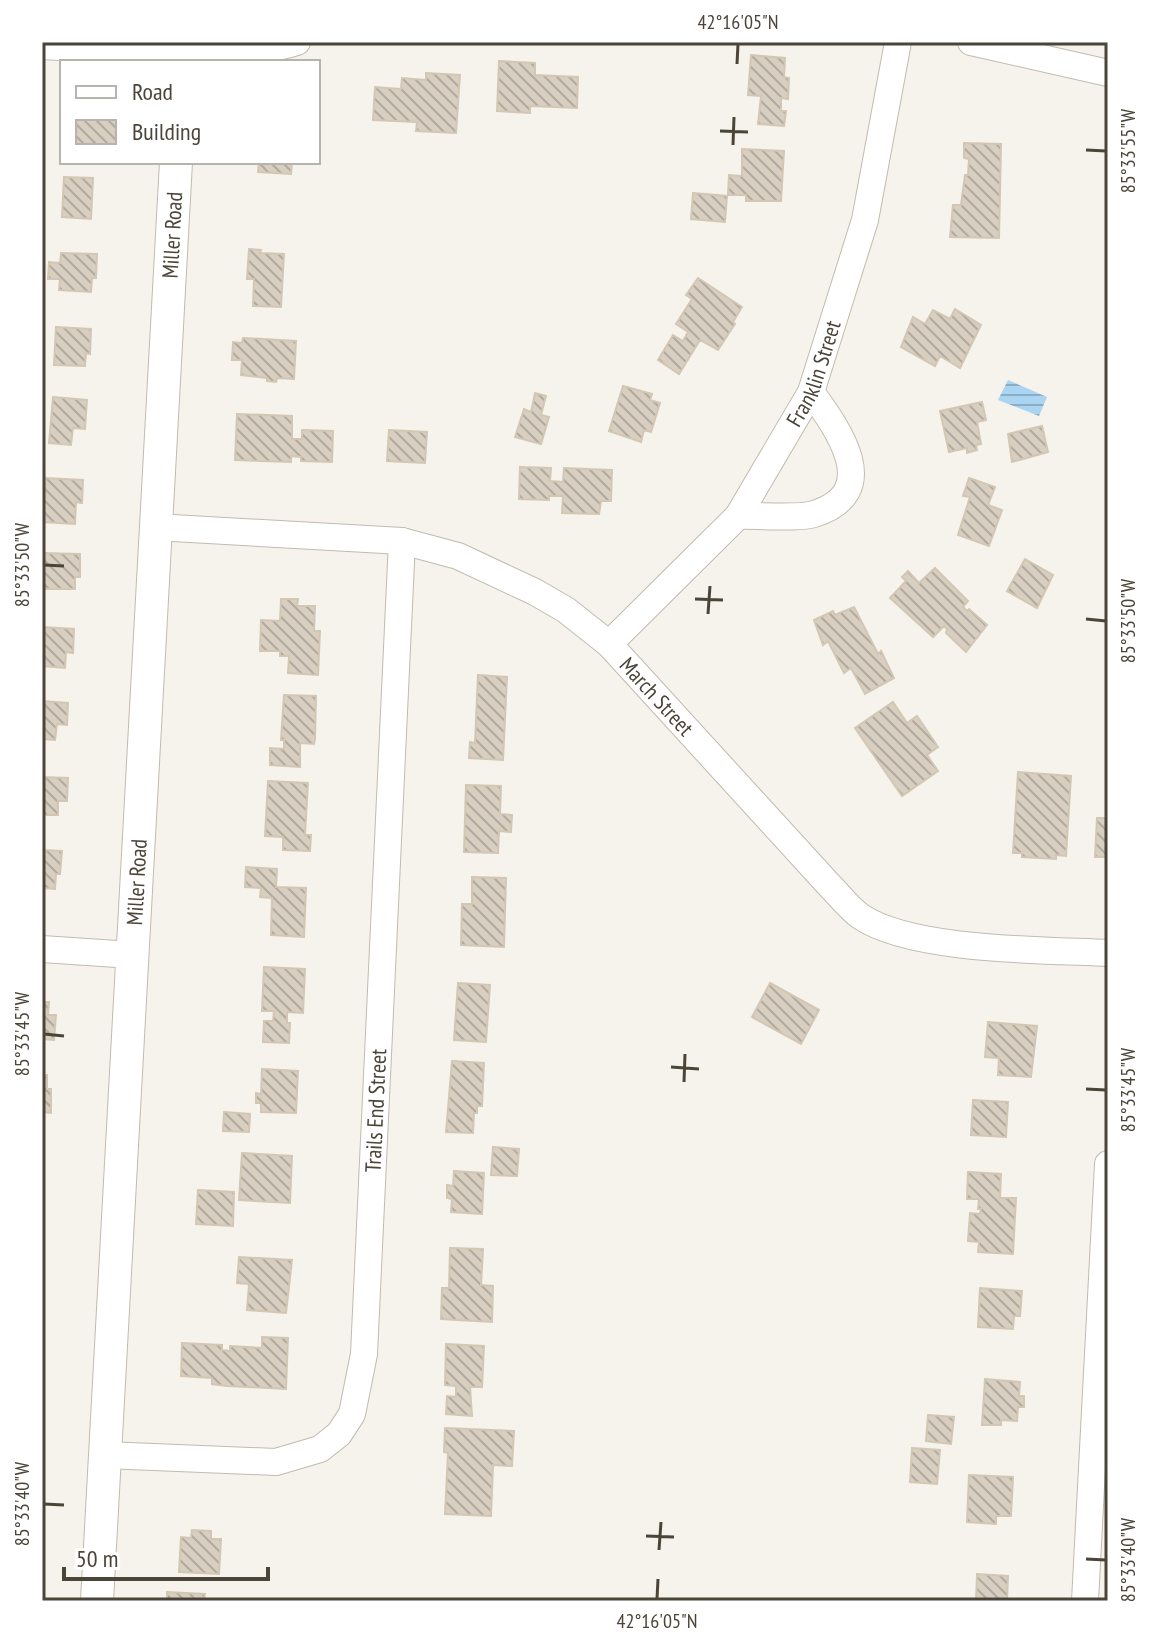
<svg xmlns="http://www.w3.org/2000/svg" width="1150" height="1643" font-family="'PT Sans Narrow',sans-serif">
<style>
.water{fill:url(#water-rules)}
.building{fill:url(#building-back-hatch);stroke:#d3c7b4;stroke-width:2}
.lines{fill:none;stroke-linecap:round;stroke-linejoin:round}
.minor-casing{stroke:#c2bbae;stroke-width:28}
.tertiary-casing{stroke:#c2bbae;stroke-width:34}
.minor{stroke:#fff;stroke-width:26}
.tertiary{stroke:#fff;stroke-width:32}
.ticks{fill:none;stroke:#4b4439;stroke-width:3}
.labels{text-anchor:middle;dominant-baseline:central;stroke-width:6;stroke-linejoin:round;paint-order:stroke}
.street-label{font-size:22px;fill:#4b4439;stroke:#fff}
.neatline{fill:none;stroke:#4b4439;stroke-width:3}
.ticks-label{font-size:20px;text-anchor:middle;fill:#4b4439}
</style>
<defs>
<pattern id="water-rules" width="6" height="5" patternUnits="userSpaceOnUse" patternTransform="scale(2)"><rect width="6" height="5" fill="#a9d4f2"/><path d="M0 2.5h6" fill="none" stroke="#8caec5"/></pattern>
<pattern id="building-back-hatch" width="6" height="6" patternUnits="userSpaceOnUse" patternTransform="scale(2)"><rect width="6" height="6" fill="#d8cfc1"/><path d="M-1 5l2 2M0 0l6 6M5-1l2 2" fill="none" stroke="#b1aa9e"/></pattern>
</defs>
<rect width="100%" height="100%" fill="#f6f3ec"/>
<path class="water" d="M1008 380 1047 397 1039 416 998 400Z"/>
<path class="building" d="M751 55 785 58 784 77 789 78 788 99 781 98V111H786L784 126 758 124 761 96 748 95Z
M499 61 535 63V75L578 77 577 108 530 106V113L497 111Z
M426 73 460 75 456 133 416 131 417 122 373 120 375 87 401 89 402 78 426 80Z
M964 143 1001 144 999 238 950 237 953 205H961L965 175H968L969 159 964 158Z
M742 149 784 151 781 201H746V195H728L729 175 742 176Z
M259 162H292L291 174 258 172Z
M64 177 93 178 91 219 62 217Z
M693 193 727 196 725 222 691 219Z
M249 249 261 250 260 253 284 254 281 307 253 306 254 279H247Z
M61 253 97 254 96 278H92L91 292 59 290 60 279H48L49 262 60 263Z
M698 278 742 307 733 322 735 324 718 350 700 340 679 374 658 360 673 335 683 341 688 332 676 324 692 299 686 295Z
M955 309 981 325 960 368 940 356 935 366 901 347 913 317 925 324 933 310 950 319Z
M56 327 91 329 90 354 86 353 85 366 54 365Z
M243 338 296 341 294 379 277 378 276 382 267 381V378L241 375 242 360H232L233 342 242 343Z
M623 386 652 394 650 400 660 403 651 432 644 430 641 442 609 431Z
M535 393 546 396 541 415 549 417 541 444 515 437 524 409 531 412Z
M53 397 87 400 85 429 73 428 71 445 49 443Z
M982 402 986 420 977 422 981 444 976 445 977 450 967 453V448L949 452 940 411Z
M237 414 292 416V439H302V430L333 431 332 462 301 461V457L291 456V462L235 460Z
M1042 426 1048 452 1012 462 1008 434Z
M389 430 427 432 425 463 387 461Z
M520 467 551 468 550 481 563 482 564 468 612 470 611 501H601L599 514 562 513 563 496H549V500L519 499Z
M45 478 83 480 82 503 76 502 75 524 42 522Z
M969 478 995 487 988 505 1002 510 989 546 958 535 970 497 963 496Z
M43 553 80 554V577H75V589H42Z
M1025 559 1053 575 1037 608 1007 591Z
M935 568 968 601 963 607 967 611 969 609 987 625 966 652 946 633 947 629 944 626 933 637 890 598 906 581 902 577 908 571 919 583Z
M281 599H298L297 606H315L314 631H320L318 675 288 673 289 656H280V651H260L261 620 280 621Z
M854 607 878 654 881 651 894 678 865 694 851 668 844 673 828 641 823 645 814 620 833 611 835 615Z
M42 627 74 629 73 653 66 652 65 668 42 666Z
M478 675 507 677 503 760 469 758 470 742 475 743Z
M284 695 316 696 315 739 314 744 300 743V767L270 765V748L284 749V740H281Z
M42 701 68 703 67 725 57 724 55 740 42 739Z
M893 702 907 723 917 716 938 747 927 755 938 771 902 796 855 728Z
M1018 772 1071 776 1066 856 1056 855V859L1022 857V853H1013Z
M42 777 68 778 67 801H58V815H42Z
M268 781 308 783 305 835H311L310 851 283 850V837L265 836Z
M466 785 501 786 500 814 512 815 511 832 499 831 498 853 464 852Z
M1097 818H1108V857H1095Z
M42 850 62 851 60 874H56L55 889 42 888Z
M246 867 277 869 276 887 306 888 304 937 271 935 272 898 260 897 261 888 245 887Z
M472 877 506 878 504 947 461 945 462 904H472Z
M264 967 305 969 303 1013 287 1012V1023H290L289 1043 263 1042 264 1021H273L274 1011H262Z
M458 983 490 985 486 1042 454 1040Z
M770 983 819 1010 801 1044 752 1017Z
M42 1002H49L48 1015H56L54 1040 42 1039Z
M988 1022 1037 1026 1031 1077 998 1075 999 1058 985 1057Z
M452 1061 484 1063 482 1106H477V1113H474L473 1133 446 1132Z
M262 1069 298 1071 296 1113 261 1112V1103H256V1093L261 1094Z
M42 1075H47V1089H51V1113L42 1112Z
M973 1100 1008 1102 1006 1137 971 1135Z
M224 1112 250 1114 249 1132 223 1131Z
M493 1147 519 1149 517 1176 491 1175Z
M242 1153 292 1156 290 1203 239 1200Z
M454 1171 484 1173 482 1214 451 1212 452 1199 447 1198V1185L453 1186Z
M968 1172 1001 1174 1000 1198H1016L1013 1254 978 1252 979 1242 968 1241 970 1213 980 1214 981 1209H978L979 1199H967Z
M198 1190 234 1192 233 1226 196 1224Z
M450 1248 483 1249 481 1285 493 1286 492 1322 441 1319 442 1288H449Z
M239 1257 292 1260 286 1313 247 1310 249 1284 237 1283Z
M980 1288 1022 1291 1020 1316H1014L1013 1329 978 1327Z
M262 1337 288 1338 286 1389 227 1386 212 1384V1378L181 1376 182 1343 222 1345V1350L230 1351V1346L262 1348Z
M446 1344 484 1346 482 1387H470L472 1416 446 1414 447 1396 456 1397V1386L445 1385Z
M985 1379 1020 1382 1019 1396H1024V1407H1018L1017 1421 1001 1420V1425H982Z
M928 1415 954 1417 951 1444 926 1441Z
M445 1428 514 1431 512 1466 493 1465 491 1516 445 1514 448 1453 444 1452Z
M912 1448 940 1450 937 1484 910 1482Z
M969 1475 1013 1477 1011 1516H996V1524L967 1522Z
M192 1530 211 1531V1539H221L219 1574 179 1572 181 1537 191 1538Z
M977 1574 1008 1576 1007 1601H976Z
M167 1592 205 1594 204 1601H167Z"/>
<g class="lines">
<defs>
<g id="minor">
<path d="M971 42 1108 73"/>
<path d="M42 46C114 49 230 64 297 42"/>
<path d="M738 516C757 515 798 519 814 514 884 492 838 429 811 392"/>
<path id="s1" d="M155 527 402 541 458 556 535 592 566 610 609 644 830 886C839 895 849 908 860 916 910 951 1045 950 1108 953"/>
<path id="s2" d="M609 644 738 516 811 392 865 220 898 42"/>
<path d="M42 949 132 955"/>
<path id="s3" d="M105 1455 276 1462 320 1449 339 1434 352 1414 364 1354 402 541"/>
<path d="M1085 1601 1108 1164"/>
</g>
<g id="tertiary">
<path d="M182 62 183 42"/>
<path id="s4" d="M97 1601 176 162"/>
</g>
</defs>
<use href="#minor" class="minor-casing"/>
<use href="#tertiary" class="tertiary-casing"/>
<use href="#minor" class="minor"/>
<use href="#tertiary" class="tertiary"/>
</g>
<path class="ticks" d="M737 64 738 44M720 131 748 132M733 145 734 117M1086 150 1106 151M44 565 64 566M695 599 723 600M708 614 710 586M1086 619 1106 621M44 1034 64 1036M671 1067 699 1069M684 1082 685 1054M1086 1089 1106 1090M44 1504 64 1505M646 1536 674 1537M659 1550 661 1522M1086 1559 1106 1560M657 1599 658 1579"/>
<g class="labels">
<g class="street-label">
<text stroke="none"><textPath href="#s4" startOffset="1368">Miller Road</textPath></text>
<text stroke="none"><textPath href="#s2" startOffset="344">Franklin Street</textPath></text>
<text stroke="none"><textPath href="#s1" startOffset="552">March Street</textPath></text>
<text stroke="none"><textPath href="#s4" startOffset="720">Miller Road</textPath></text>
<text stroke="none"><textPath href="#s3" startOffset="570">Trails End Street</textPath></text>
</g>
</g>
<rect width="1150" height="1643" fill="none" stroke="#ffffff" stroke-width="88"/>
<rect x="60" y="60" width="260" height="104" fill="#ffffff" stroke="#b7b4b0" stroke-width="2"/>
<rect x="76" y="86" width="40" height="12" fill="#ffffff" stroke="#b7b4b0" stroke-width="2"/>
<text x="132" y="100" font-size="24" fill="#4b4439">Road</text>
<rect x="76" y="120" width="40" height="24" fill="url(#building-back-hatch)" stroke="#b7b4b0" stroke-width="2"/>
<text x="132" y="140" font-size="24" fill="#4b4439">Building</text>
<path d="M64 1567v12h204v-12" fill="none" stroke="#4b4439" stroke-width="4"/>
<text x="76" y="1567" font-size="24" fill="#4b4439" stroke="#ffffff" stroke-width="6" paint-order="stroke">50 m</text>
<rect x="44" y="44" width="1062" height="1555" class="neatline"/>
<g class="ticks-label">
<text x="738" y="29">42°16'05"N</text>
<text transform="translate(1128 151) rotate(-90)" y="7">85°33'55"W</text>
<text transform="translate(22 565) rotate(-90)" y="7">85°33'50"W</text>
<text transform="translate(1128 621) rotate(-90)" y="7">85°33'50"W</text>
<text transform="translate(22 1034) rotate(-90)" y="7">85°33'45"W</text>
<text transform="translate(1128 1090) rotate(-90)" y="7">85°33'45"W</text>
<text transform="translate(22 1504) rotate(-90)" y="7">85°33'40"W</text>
<text transform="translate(1128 1560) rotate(-90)" y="7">85°33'40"W</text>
<text x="657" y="1628">42°16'05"N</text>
</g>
</svg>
